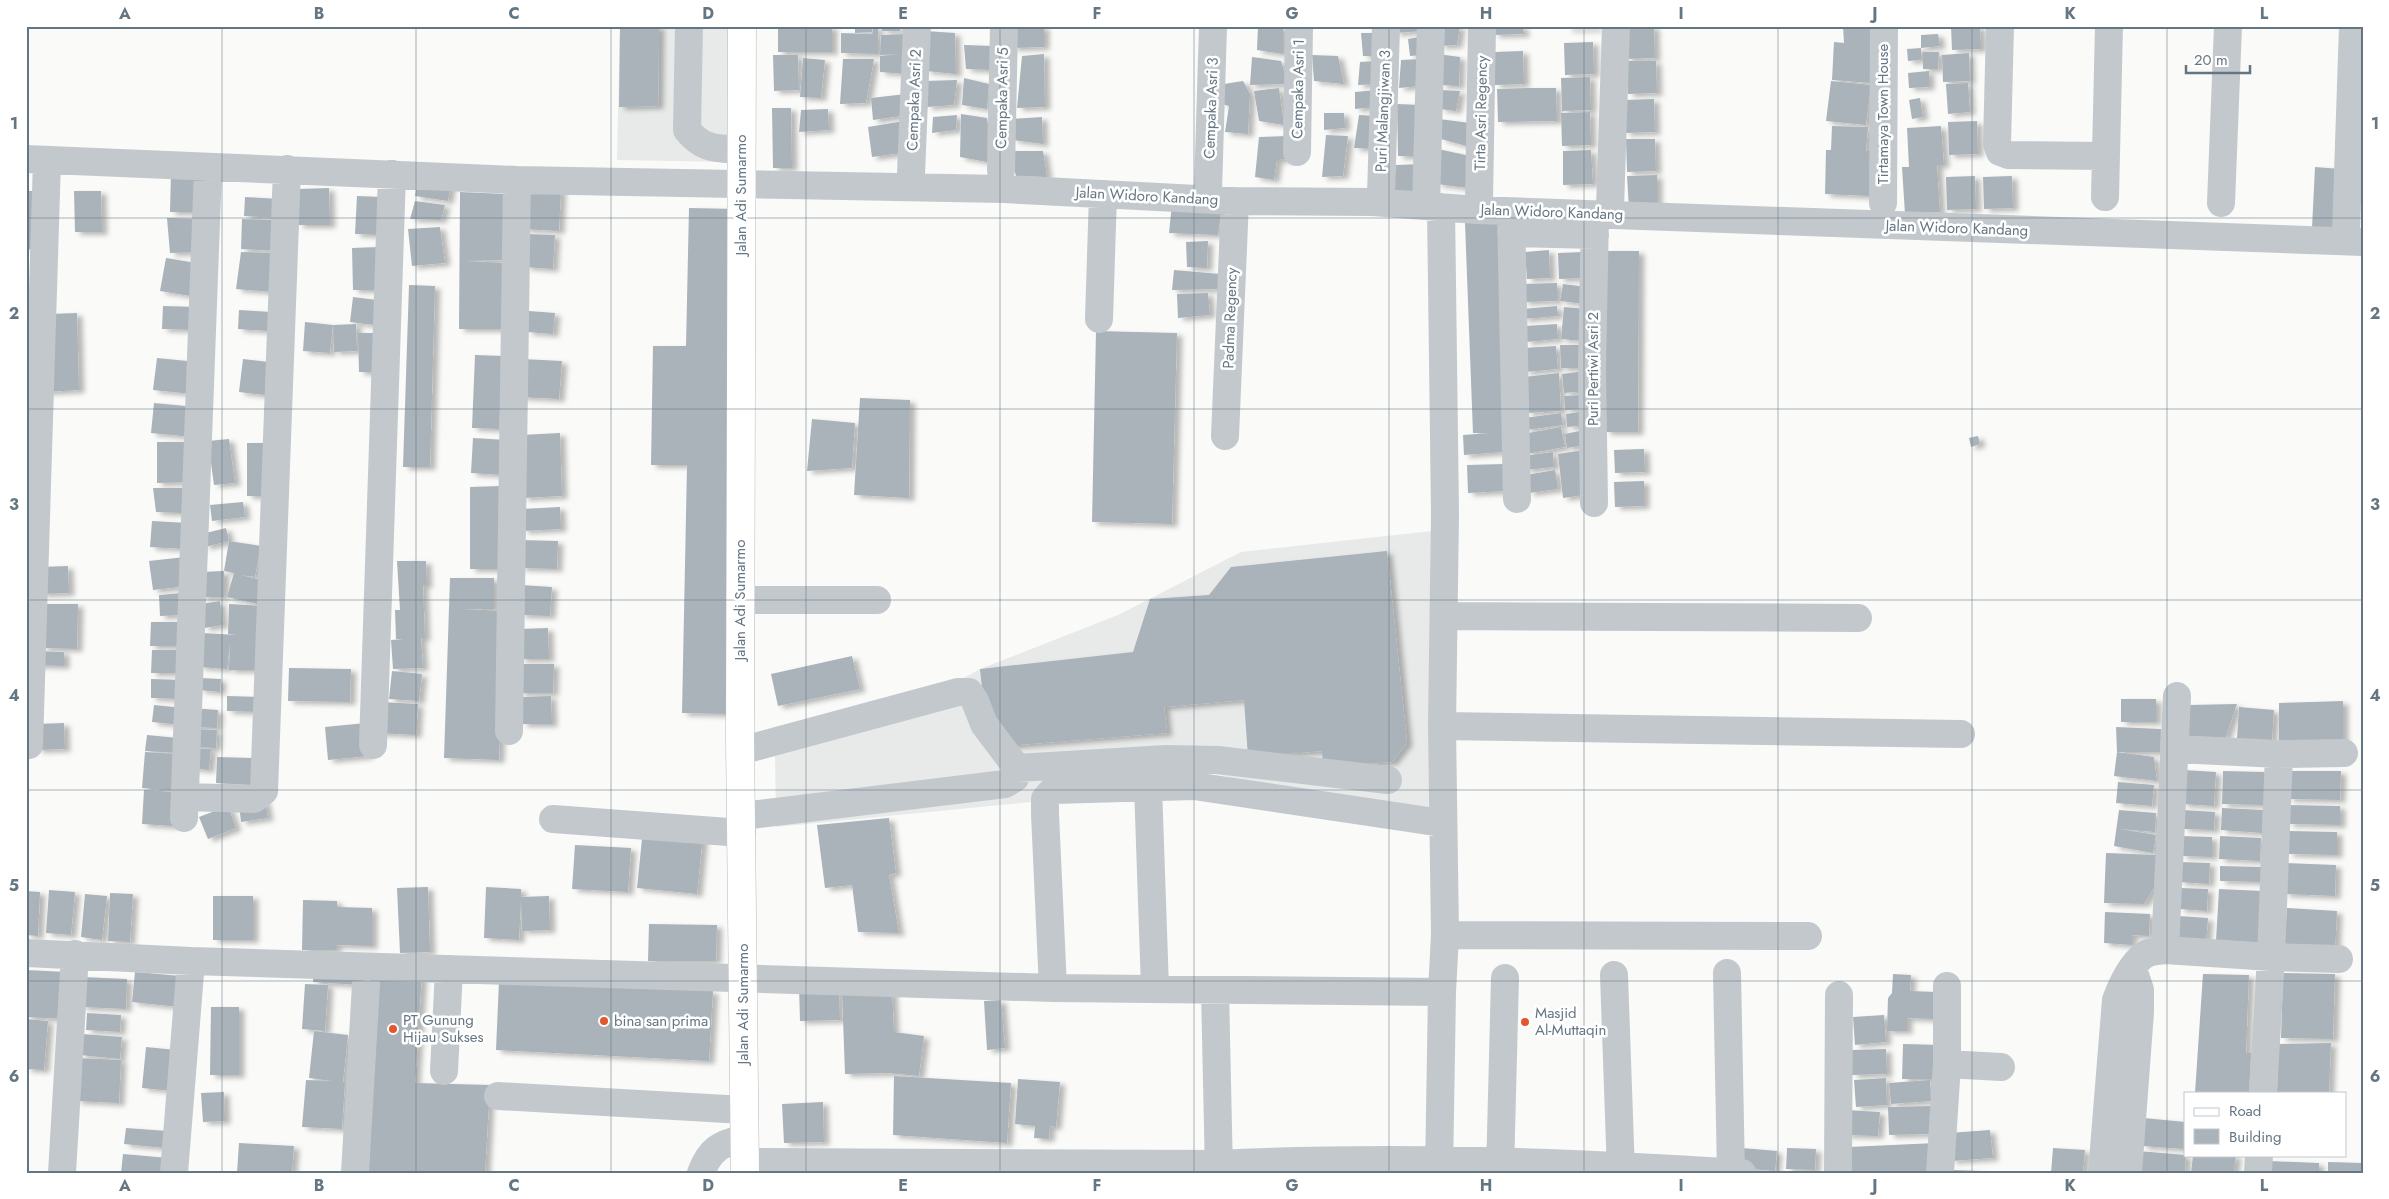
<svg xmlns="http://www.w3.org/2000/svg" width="2389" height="1199" font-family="Jost,sans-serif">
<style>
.built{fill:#e8e9e9}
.building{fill:#aab3b9;filter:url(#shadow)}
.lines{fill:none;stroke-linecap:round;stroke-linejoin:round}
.major-casing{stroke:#b5babe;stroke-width:29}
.minor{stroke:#c3c8cc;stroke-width:28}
.major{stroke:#fff;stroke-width:28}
.grid{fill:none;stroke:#657683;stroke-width:1;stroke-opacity:0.55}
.poi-dot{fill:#e4572e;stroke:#fff;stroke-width:2}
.labels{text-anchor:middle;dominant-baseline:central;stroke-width:5;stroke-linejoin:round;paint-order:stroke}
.street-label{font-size:15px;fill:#657683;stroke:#fff}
.poi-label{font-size:15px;fill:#657683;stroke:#fff;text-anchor:start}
.neatline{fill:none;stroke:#657683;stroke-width:2}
.grid-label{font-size:16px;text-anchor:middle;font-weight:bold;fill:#657683}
</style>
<defs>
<filter id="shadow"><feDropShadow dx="5.5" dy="3" stdDeviation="2.5" flood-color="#0004"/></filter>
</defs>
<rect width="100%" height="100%" fill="#fafaf8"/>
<path class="built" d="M620 26H732L730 162 617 160Z
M1432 531 1444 815 1202 772 1051 800 776 827 775 750 933 695 980 669 1118 615 1241 552Z"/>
<path class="building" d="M620 26H659L658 106 619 107Z
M778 26H832V52H778Z
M855 26H872V32L855 33Z
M873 26H878V54L841 53V33L873 34Z
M882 26H900V31H882Z
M1013 26H1044V47L1012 48Z
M1258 26H1283V54L1257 50Z
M1394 26H1423L1424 31 1395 33Z
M1441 26H1460L1457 45 1440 46Z
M1494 26H1523L1524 34 1494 35Z
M1567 26H1596V29H1567Z
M1626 26H1654L1655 58 1626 59Z
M1843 26H1872L1871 83 1832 80 1834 42 1844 43Z
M1951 26H1980L1981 49 1952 50Z
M925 31 955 33 956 74 926 71Z
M1361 33H1376L1375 56H1363Z
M905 34 907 74 880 72V56L900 54 880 55 881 35Z
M1938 34 1940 46 1921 48V35Z
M1423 36V55L1410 56 1408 39Z
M1593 42 1594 74 1565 75 1564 43Z
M964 45 993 46 992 70 966 69Z
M1921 48V60L1908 61 1907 49Z
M1523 51 1524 84 1495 85 1494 52Z
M1923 52H1939L1938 69H1923Z
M1969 53 1970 81 1943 82 1942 55Z
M1044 54 1045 107 1017 108 1022 56Z
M1437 54 1460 57 1459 86 1441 85Z
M773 55H798L799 90 774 91Z
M1312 55 1338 56 1344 84 1314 81Z
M1252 57 1281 61 1288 84 1250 85Z
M803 58 825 60 821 98 800 97Z
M843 59H874L866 103 840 104Z
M1422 59 1420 86 1399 88 1401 60Z
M1376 61 1377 84 1358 85 1360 62Z
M1627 61H1656L1657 93 1628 94Z
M1929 71V87L1909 88 1908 73Z
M1590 77 1591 110 1562 111 1561 78Z
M964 78 989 84 987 109 962 105Z
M957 80 954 105 927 107 925 81Z
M1243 81 1250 94 1248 134 1225 132 1229 106 1222 104 1224 84Z
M1831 81 1871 85 1866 125 1826 121Z
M1968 83 1970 112 1948 114 1946 84Z
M1279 88 1284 125 1259 121 1254 91Z
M1527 88H1556L1557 121 1498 122 1497 89Z
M1377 90 1375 107 1355 109V92Z
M1440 90 1460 91 1456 111 1440 109Z
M906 94 908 115 873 120 871 98Z
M1920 98 1923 117 1912 119 1909 100Z
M1654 99 1655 132 1625 133V100Z
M1397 104 1421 105 1422 157 1398 156Z
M772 108H791L792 168H773Z
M828 109 829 130 799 132 801 110Z
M1590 112 1591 145 1562 146 1561 113Z
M1324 113H1344L1345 128 1324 130Z
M961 114 987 118V162L960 157Z
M957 115 956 130 932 133 933 117Z
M1359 115 1376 116 1375 149 1354 148Z
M1042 117 1043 144 1013 140 1011 119Z
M1439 119 1470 123V147L1441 139Z
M904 121 909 152 872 157 868 127Z
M1977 121 1978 154 1949 155 1948 122Z
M1832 126 1868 127 1866 151H1871L1870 196 1825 194 1826 150H1831Z
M1941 126 1944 165H1937L1940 212 1905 214 1902 167H1909L1907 128Z
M1326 135 1348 136 1343 176 1322 177Z
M1288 136 1290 159 1277 160 1274 180 1255 177 1259 137Z
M1626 139H1655L1656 171 1627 172Z
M1438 149 1470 156 1468 188 1437 184Z
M1591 150 1593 184 1563 185V151Z
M1009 151H1043L1047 177 1016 176Z
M1421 164V197H1392L1396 165Z
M2315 167 2341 169 2338 229 2312 228Z
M171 173 204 174 203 212H170Z
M1657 175V208L1629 209 1627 176Z
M1975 176 1976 209 1947 210 1946 177Z
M2012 176 2013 208 1984 209 1983 177Z
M418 177 451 182 448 201 415 196Z
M525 187 561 189 559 231 523 229Z
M329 188 330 225H298V189Z
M26 191H38L36 250 26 249Z
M74 191H101L102 232H75Z
M460 192 506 194 508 260 466 261 506 263 507 329H459Z
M357 196 382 197 381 235 355 234Z
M245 197 280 199 279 218 244 216Z
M415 201 445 205 441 220 410 219Z
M1172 204 1222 205 1218 235 1169 233Z
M689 208 737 209 728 714 682 713 687 465H651L653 346H686Z
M167 218 204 219 203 252 170 253Z
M242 219 280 220 279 251 241 249Z
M1501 221 1508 408 1502 432 1503 452 1464 455 1463 435 1490 433H1473L1465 223Z
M440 227 445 263 412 266 408 229Z
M527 234 555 235 553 269 525 267Z
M1208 241 1207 268 1187 267 1186 242Z
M380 247 381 290H353L352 248Z
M1549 250 1550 278 1527 279 1525 252Z
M1606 251H1639L1638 432H1605Z
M241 252 279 253 274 292 236 289Z
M1583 252 1584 278 1559 279 1558 253Z
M166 258 202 264 197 297 160 291Z
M1174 270 1220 274 1218 289 1172 290Z
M1557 283V301L1523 302 1522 284Z
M1563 284 1587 287 1585 304 1560 301Z
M409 285 435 286 430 467H403Z
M1208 293 1210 315 1178 318 1177 294Z
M353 297 377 300 375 325 350 322Z
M163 306 199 307V330L162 329Z
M1557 306 1558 316 1523 319 1522 309Z
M1564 307 1587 309 1584 341 1561 339Z
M239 310 271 312 269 331 238 329Z
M529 311 555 313 553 334 527 332Z
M77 313 79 390 45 392 49 314Z
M305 322 333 325 356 324 357 351 334 352 333 325 330 353 303 351Z
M1557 324 1558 339 1526 342 1525 326Z
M1096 331 1177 333 1172 524 1092 522Z
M358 333H384V372H359Z
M1560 345H1585V368H1561Z
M1556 346 1558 369 1525 372 1523 348Z
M475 355 503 356 499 429 472 428Z
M157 358 197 362 193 394 153 390Z
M243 359 277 363 273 396 239 392Z
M522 359 562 361 559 399 520 397Z
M1585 371 1587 391 1564 393 1562 374Z
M1559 373 1561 411 1527 413 1524 377Z
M1582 395 1583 409 1565 410 1564 396Z
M860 398 910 400 909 498 854 495Z
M154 403 196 407 193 437 151 433Z
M1586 411 1588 425 1567 427 1566 414Z
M1561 413 1563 425 1526 430 1524 418Z
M812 419 855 423 852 468 807 471Z
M1561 427 1565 447 1526 454 1523 434Z
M1584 430 1586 445 1567 448 1565 434Z
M560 433 562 496 523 498 521 435Z
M1978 436 1980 444 1971 447 1969 438Z
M473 438 506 440 503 475 471 473Z
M229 439 235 483 214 485 208 441Z
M157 442H193L194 482 157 483Z
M247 443H274V496H247Z
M1644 449 1645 472 1615 473 1614 450Z
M1584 450 1590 494 1563 498 1558 454Z
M1553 452 1554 467 1525 470 1524 456Z
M1505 464 1506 491 1468 493 1467 465Z
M1555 470 1558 489 1529 493 1526 475Z
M1644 481V506L1615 507 1614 482Z
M501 486 502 569H470V487Z
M153 488H194L191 511 181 513 156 512Z
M243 502 245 517 212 521 210 505Z
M560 507 561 529 523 531 522 509Z
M152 521 187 523 185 549 150 547Z
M226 528 229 541 205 547 202 534Z
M520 540 558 541 557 569 520 568Z
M229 541 261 546 255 577 240 575 266 581 261 605 227 597 234 573 224 571Z
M1387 551 1407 743 1392 762 1323 767 1322 751 1248 757 1244 700 1164 707 1167 733 1005 746 986 726 980 669 1133 652 1150 599 1209 595 1231 567Z
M185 557 188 586 153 590 149 561Z
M397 561H426L427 585H423L425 638H421L423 668 393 669 391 640 404 639H396L395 610H400Z
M68 566 69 593 41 594 40 567Z
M224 571V597H201V572Z
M450 578H494V609H461L505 611 499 760 444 758Z
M521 585 552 587 550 616 520 615Z
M182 593 183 615 160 616 159 595Z
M220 601 223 625 204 628 201 604Z
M43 604H78L77 649 42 648Z
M229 604 264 606 260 670H229L230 643 227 669 199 667 202 633 237 635 228 634Z
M151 622H189V646H150Z
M548 628 549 659H520L519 629Z
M152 650H187L186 673H151Z
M35 651 64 652V666L31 665Z
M852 656 860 689 778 706 771 674Z
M519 664H554L553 693H519Z
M289 668 351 669 350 702 288 701Z
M392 671 422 674 419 701 389 699Z
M200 678 221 679 220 692 199 690Z
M151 679 184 680 183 699 151 698Z
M227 696 261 697V712L227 711Z
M551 696 552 724H522L521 697Z
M2121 699H2156V722H2121Z
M2343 701V745L2279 744V703Z
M380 702 418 704 416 735 378 733Z
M2237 704 2226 737H2180L2188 705Z
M154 705 183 708 181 725 152 722Z
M2239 707 2274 710 2272 741 2237 739Z
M190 708 218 710 217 728 190 727Z
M64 723 65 749 37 750 36 724Z
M366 723 368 756 328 760 325 727Z
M2116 727 2161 729 2160 752H2117Z
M192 729 217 730 216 748 191 747Z
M147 735 178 738 177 753 145 751Z
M191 748 211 749 209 770 189 768Z
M145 752 178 754 175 791 142 788Z
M2117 752 2154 757 2157 781 2114 776Z
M217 757 252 758 251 785 216 783Z
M2184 770 2216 772 2214 806 2182 804Z
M2223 771 2266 772 2265 805 2222 804Z
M2288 771H2341L2340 800 2288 799Z
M2118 782 2154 785 2152 806 2116 803Z
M144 790 175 792 173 826 142 824Z
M265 800 268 818 241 822 239 804Z
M2288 805 2340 806V825L2288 824Z
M228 806 236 828 208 839 199 817Z
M2222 808 2263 810 2262 833 2221 830Z
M2119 810 2156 813 2155 832 2120 829 2156 835 2153 853 2114 846Z
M2183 810 2215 812 2214 830 2183 829Z
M889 818 896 873 889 875 899 933 858 932 852 885 825 888 817 825Z
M643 829 703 835 697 894 637 888Z
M2288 831 2337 832V855L2288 854Z
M2182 836 2212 837V857L2181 856Z
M2220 836 2261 838 2260 861 2219 859Z
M575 845 631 848 628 892 572 889Z
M2106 853 2157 855 2156 885 2144 904 2104 903Z
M2180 862 2210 863 2209 884 2179 882Z
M2285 863 2336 865 2335 896 2284 894Z
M2220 866 2261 867V882L2220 881Z
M428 887 430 952 400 953 397 888Z
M486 887 521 889V897L549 896 550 930 522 931 521 901 519 940 484 938Z
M2180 888 2208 889 2207 911 2179 909Z
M2219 889 2262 891 2258 943 2216 940Z
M49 890 75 892 71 935 46 933Z
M26 891 40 892 38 936 26 935Z
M110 893 133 894 130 942 108 941Z
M85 894 107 896 102 940 81 937Z
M213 896H253V940H213Z
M303 900 337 901V907L372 908V946L336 945V950H302Z
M2287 908 2337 911 2335 952 2284 949Z
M2105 912 2150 914 2149 936 2132 935V945L2104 943Z
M2179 916 2208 918 2206 943 2177 940Z
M649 924 717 925 716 961H648Z
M314 966 360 968 359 985 313 982Z
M26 970 66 972 64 1019 26 1017Z
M135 972 181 976 179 1007 132 1002Z
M371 972 422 974 415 1083 490 1085 485 1173H360Z
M2283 973 2335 974 2333 1039 2281 1038Z
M1893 974 1911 975 1910 991 1936 992 1934 1019 1907 1018V1031H1887L1888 998 1892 993Z
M2203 974 2249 975 2246 1053H2251L2249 1093H2195Z
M83 977 127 979 126 1009 81 1007Z
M499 981 713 991 709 1061 496 1050Z
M305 984 328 985 325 1031 302 1029Z
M839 984 840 1020 800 1021 799 986Z
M892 989 894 1032 924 1036 919 1076 888 1073 845 1074 842 991Z
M1001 1000 1005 1048 987 1050 984 1001Z
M211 1007H239V1075H210Z
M87 1013 121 1015 120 1032 86 1030Z
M1884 1015 1886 1042 1855 1045 1853 1017Z
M26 1019 48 1021 44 1070 26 1069Z
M314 1031 348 1035 343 1082H345L342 1129 302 1127 306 1080 332 1081 309 1078Z
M82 1034 122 1037 120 1059 80 1055Z
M2331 1043 2329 1093H2277L2278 1044Z
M1903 1044 1941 1045 1940 1079H1902Z
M146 1047 176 1050 172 1091 142 1088Z
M1886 1049 1887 1074 1852 1075V1050Z
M78 1058 121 1060 119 1103 76 1101Z
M894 1076 1011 1083 1007 1143 893 1135Z
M1886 1078 1887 1105 1856 1107 1854 1080Z
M1018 1079 1060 1082 1056 1127 1050 1126 1049 1139 1034 1138 1035 1126 1015 1124Z
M1930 1080 1931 1101 1891 1104 1889 1083Z
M224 1092 225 1121 203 1122 201 1093Z
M823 1102 824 1142 784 1143 782 1104Z
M1931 1106V1134L1889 1135 1888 1107Z
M1846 1110 1880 1112 1878 1136 1845 1135Z
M2144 1118 2185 1122V1149L2142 1146Z
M126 1128 167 1131 165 1148 124 1144Z
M1990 1130 1993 1158 1951 1161 1949 1133Z
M239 1143 294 1146 292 1173H237Z
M1936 1143 1937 1172 1850 1173 1849 1147Z
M1742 1148 1777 1151 1775 1171 1740 1168Z
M1787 1148 1816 1149 1815 1170 1786 1169Z
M2053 1148 2085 1150 2083 1173H2051Z
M2138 1151 2186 1155 2185 1173H2136Z
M123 1154 168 1158 167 1173H121Z
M2193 1155H2236L2234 1173H2191Z
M2268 1161 2319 1163V1173H2268Z
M2328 1162 2362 1163V1173H2328Z
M1954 1170 1981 1171V1173H1954Z"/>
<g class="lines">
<defs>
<path id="major" d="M742 26 740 739 745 1173"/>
</defs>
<use href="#major" class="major-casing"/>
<path class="minor" d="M689 26 687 130C703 150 717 148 741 150
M2000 26 1997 144 2000 152 2008 155 2105 156
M1297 152 1299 26
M26 159 517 180 1004 189 1235 201 1373 202 1477 210 2363 242
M1001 170 1004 26
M911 174 917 26
M1208 191 1213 26
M1381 196 1386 26
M2105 197 2109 26
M1479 199 1482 26
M1883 203 1884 26
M2221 203 2228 26
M1426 206 1431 26
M1610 208 1616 26
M1511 212 1517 499
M2346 232 2353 26
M1511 233 1595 235
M1099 319 1103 194
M1225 436 1235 201
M1594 503 1592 367 1595 215
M740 600H877
M1445 616 1858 618
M1442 726 1961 734
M509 731 517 180
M29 745 47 160
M373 745 392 174
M2176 749 2279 754 2344 753
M740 751 958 692H969L975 701 984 724 1017 768
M1148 786 1155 988
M185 797 254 799 264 791 287 169
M742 816 1005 784 1015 778 1017 768 1166 759 1218 760 1388 780
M184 818 208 168
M553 819 742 833
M1445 935 1808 936
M2165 950 2177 696
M26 953 191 961 1053 988 1442 992
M1727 973 1731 1173
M1614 975 1621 1173
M1053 988 1045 814V799L1053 790 1194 786 1442 823
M1215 990 1219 1173
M1947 1064 2001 1067
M444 1071 449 969
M2263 1093 2271 957 2279 754
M498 1096 744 1110
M745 1162 1218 1164C1393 1155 1568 1162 1742 1173
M62 1173 75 954
M174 1173 191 961
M355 1173 367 967
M701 1173C710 1149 720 1144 744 1138
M1439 1173 1442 992 1445 935 1442 726 1445 514 1441 207
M1500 1173 1505 978
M1838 1173 1839 995
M1940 1173 1947 1064V986
M2102 1173 2116 1000C2122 984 2133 960 2148 953 2153 951 2160 951 2165 950L2271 957 2339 959
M2128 1173 2140 1012V990L2133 969
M2258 1173 2259 1155"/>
<use href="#major" class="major"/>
</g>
<path class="grid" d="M222 26V1173M416 26V1173M611 26V1173M806 26V1173M1000 26V1173M1194 26V1173M1389 26V1173M1584 26V1173M1778 26V1173M1972 26V1173M2167 26V1173M26 218H2363M26 409H2363M26 600H2363M26 790H2363M26 981H2363"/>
<g class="poi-dot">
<circle cx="604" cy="1021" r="5"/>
<circle cx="1525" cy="1022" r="5"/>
<circle cx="393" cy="1029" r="5"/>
</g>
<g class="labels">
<g class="street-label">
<text transform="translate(1298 89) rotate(-89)">Cempaka Asri 1</text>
<text transform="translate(1002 98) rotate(-89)">Cempaka Asri 5</text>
<text transform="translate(914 100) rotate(-88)">Cempaka Asri 2</text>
<text transform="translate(1211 108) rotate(-88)">Cempaka Asri 3</text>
<text transform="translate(1383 111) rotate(-88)">Puri Malangjiwan 3</text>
<text transform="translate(1481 113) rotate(-89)">Tirta Asri Regency</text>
<text transform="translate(1883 114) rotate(-90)">Tirtamaya Town House</text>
<text transform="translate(741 195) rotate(-90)">Jalan Adi Sumarmo</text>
<text transform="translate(1147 196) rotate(3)">Jalan Widoro Kandang</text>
<text transform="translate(1552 212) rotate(2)">Jalan Widoro Kandang</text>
<text transform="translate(1957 228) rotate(2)">Jalan Widoro Kandang</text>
<text transform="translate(1230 318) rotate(-88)">Padma Regency</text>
<text transform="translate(1593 369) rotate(-90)">Puri Pertiwi Asri 2</text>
<text transform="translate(740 600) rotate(-90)">Jalan Adi Sumarmo</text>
<text transform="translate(743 1004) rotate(-90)">Jalan Adi Sumarmo</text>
</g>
<g class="poi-label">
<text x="1535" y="1013">Masjid<tspan x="1535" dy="17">Al-Muttaqin</tspan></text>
<text x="403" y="1020">PT Gunung<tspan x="403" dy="17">Hijau Sukses</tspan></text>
<text x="614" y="1021">bina san prima</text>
</g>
</g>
<rect width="2389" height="1199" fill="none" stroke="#ffffff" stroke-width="55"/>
<rect x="2184" y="1092" width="162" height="65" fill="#ffffff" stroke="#c1c8cd"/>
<rect x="2194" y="1108" width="25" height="8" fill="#ffffff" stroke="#c1c8cd"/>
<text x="2229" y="1116" font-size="15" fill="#657683">Road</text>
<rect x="2194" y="1129" width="25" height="15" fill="#aab3b9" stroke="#c1c8cd"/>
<text x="2229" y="1142" font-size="15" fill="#657683">Building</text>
<path d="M2186 65v8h64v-8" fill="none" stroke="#657683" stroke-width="2.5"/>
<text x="2194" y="65" font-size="15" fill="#657683" stroke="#ffffff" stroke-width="4" paint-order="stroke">20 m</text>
<rect x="28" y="28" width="2334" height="1144" class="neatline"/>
<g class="grid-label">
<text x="125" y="19">A</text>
<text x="319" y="19">B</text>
<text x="514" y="19">C</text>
<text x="708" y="19">D</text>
<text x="903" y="19">E</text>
<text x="1097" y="19">F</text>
<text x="1292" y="19">G</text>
<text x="1486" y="19">H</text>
<text x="1681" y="19">I</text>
<text x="1875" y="19">J</text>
<text x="2070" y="19">K</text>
<text x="2264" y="19">L</text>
<text x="14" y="129">1</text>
<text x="2375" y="129">1</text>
<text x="14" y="319">2</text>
<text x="2375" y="319">2</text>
<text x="14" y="510">3</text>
<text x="2375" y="510">3</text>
<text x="14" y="701">4</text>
<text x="2375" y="701">4</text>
<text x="14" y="891">5</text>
<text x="2375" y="891">5</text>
<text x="14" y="1082">6</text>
<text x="2375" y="1082">6</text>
<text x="125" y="1191">A</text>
<text x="319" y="1191">B</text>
<text x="514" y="1191">C</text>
<text x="708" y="1191">D</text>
<text x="903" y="1191">E</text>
<text x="1097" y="1191">F</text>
<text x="1292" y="1191">G</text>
<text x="1486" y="1191">H</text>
<text x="1681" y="1191">I</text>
<text x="1875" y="1191">J</text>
<text x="2070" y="1191">K</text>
<text x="2264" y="1191">L</text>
</g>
</svg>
